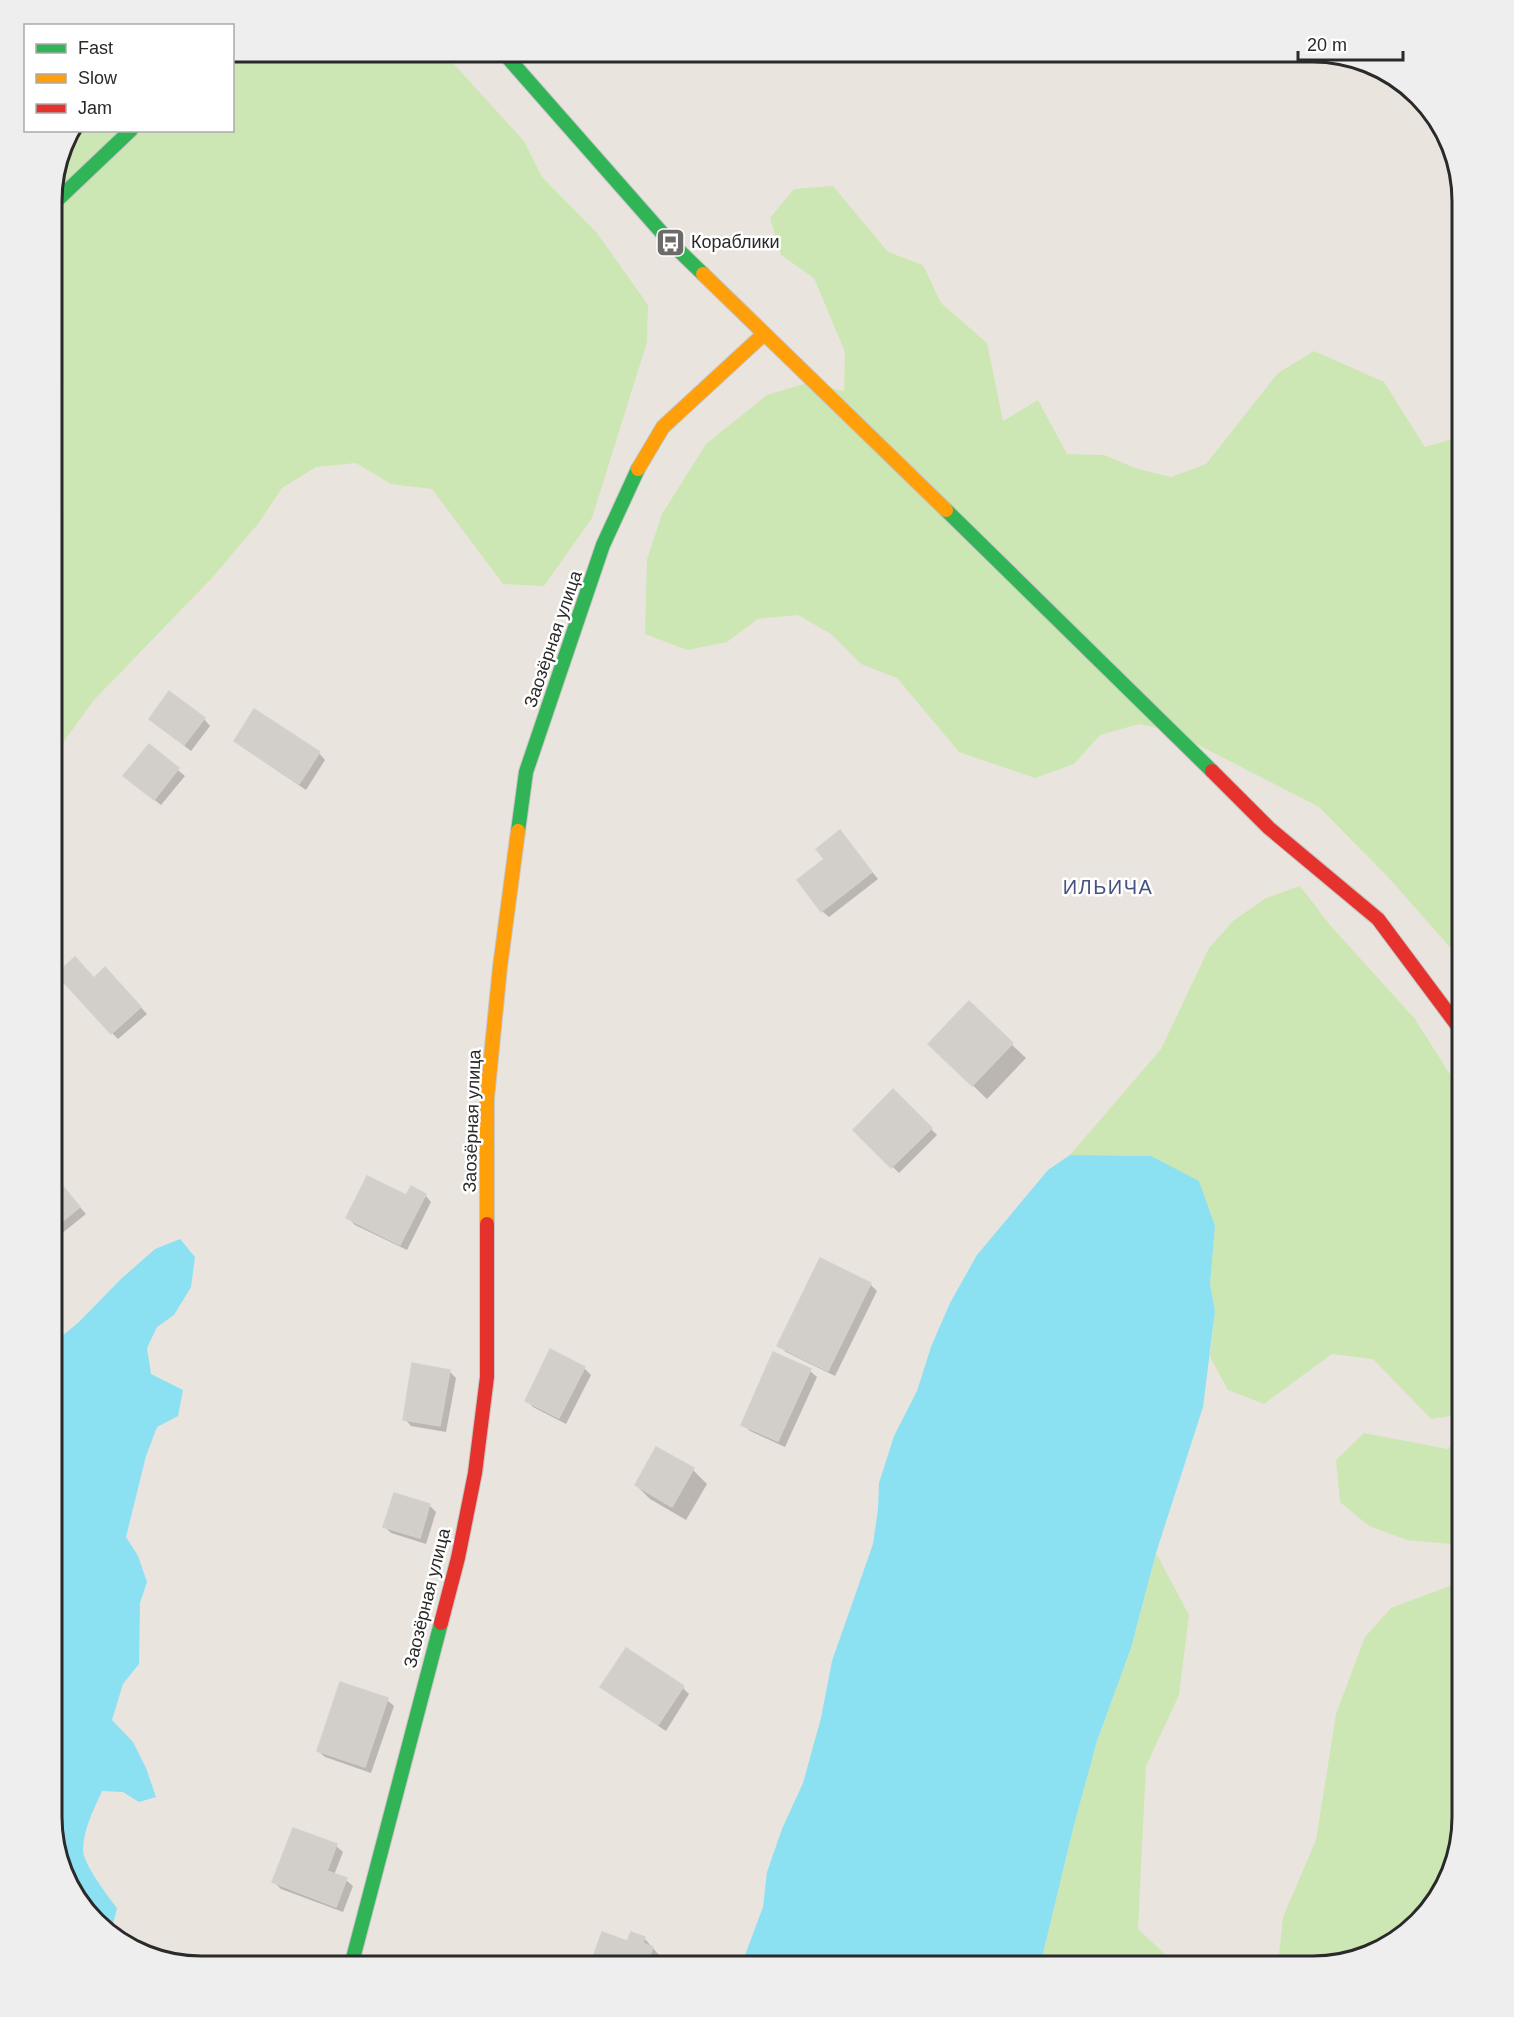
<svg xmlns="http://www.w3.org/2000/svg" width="1514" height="2017" font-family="Helvetica,sans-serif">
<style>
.green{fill:#cde7b4}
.water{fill:#8be0f2}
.shadow{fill:#0003}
.building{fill:#d2ceca;stroke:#d4d0cb;stroke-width:1.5}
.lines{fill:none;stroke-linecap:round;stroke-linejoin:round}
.fast-casing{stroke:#c6c4c5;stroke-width:16}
.slow-casing{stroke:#c6c4c5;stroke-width:16}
.jam-casing{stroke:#c6c4c5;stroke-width:16}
.fast{stroke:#30b455;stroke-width:14}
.slow{stroke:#ff9f0a;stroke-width:14}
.jam{stroke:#e5322d;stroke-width:14}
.labels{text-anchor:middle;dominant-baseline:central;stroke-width:5;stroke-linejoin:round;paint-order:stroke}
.poi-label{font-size:18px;fill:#2a2a2a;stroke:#fff;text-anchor:start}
.street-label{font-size:18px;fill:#2a2a2a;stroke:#fff}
.neighbourhood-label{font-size:20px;letter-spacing:1.5px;fill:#455480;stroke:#fff}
.rim{fill:none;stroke:#2a2a2a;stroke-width:3}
</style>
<rect width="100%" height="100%" fill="#eae4de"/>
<path class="green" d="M233 51H442L524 141 542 177 597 233 648 305 647 342 592 518 544 586 503 584 432 489 391 484 356 463 316 467 282 488 258 524 211 579 94 700 51 759V190L67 134 69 130H232Z
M833 186 888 252 923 265 941 303 987 343 1003 421 1038 400 1067 454 1104 455 1138 469 1171 477 1206 464 1278 373 1314 351 1384 382 1425 447 1463 436V962L1388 877 1319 807 1171 731 1139 724 1100 735 1074 764 1035 778 959 752 897 678 861 664 831 634 798 615 758 619 727 642 687 650 645 634 647 559 662 514 706 444 767 395 807 383 844 391 845 352 814 278 781 255 770 218 794 189Z
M1300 886 1330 925 1415 1019 1463 1095V1414L1431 1419 1373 1359 1332 1354 1264 1404 1228 1390 1210 1357 1215 1311 1210 1284 1215 1226 1151 1156 1070 1155 1161 1049 1209 948 1233 921 1266 898Z
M1463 1426V1579L1451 1544 1407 1540 1369 1526 1340 1502 1336 1460 1364 1433 1448 1449Z
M1156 1553 1189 1615 1179 1695 1146 1766 1138 1929 1166 1955 1200 1966H1040L1073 1829 1097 1741 1131 1648Z
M1463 1581V1817L1443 1891 1396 1941 1314 1966H1273L1279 1954 1283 1917 1316 1840 1336 1714 1365 1637 1391 1608Z"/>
<path class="water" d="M1070 1155 1151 1156 1199 1181 1215 1226 1210 1284 1215 1311 1203 1407 1156 1553 1131 1648 1097 1741 1073 1829 1040 1966H741L763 1907 767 1872 782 1829 803 1783 821 1718 832 1661 873 1544 878 1509 879 1483 894 1436 917 1391 931 1347 950 1303 977 1255 1048 1170Z
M180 1239 195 1257 191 1287 174 1315 157 1327 147 1348 151 1374 183 1390 178 1416 157 1427 146 1456 126 1537 138 1556 147 1582 140 1603 139 1664 123 1684 112 1720 133 1742 146 1768 156 1797 139 1802 123 1792 102 1791C94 1809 83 1830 83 1850 83 1864 108 1896 117 1908L113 1924 107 1928 76 1899 51 1816V1345L79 1322 121 1279 155 1249Z"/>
<path class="shadow" d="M204 719 210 726 191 751 157 725Z
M235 741 319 753 325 760 306 790 242 747Z
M149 746 185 776 161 805 132 782Z
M840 832 878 879 829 917 822 911 826 859Z
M112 976 147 1014 118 1039 112 1033 94 980Z
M969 1004 1026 1058 987 1099 944 1058Z
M893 1091 937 1135 899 1173 855 1130Z
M67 1192 86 1214 51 1242V1193Z
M425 1195 431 1202 407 1250 355 1225 348 1218 407 1197Z
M870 1284 877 1291 835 1376 786 1352 779 1346Z
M584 1368 591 1375 566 1424 533 1407 526 1400Z
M449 1371 456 1378 446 1432 411 1426 405 1419Z
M810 1371 817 1377 785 1447 750 1431 743 1424Z
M657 1449 693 1470 707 1484 686 1520 650 1499 636 1485Z
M395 1495 430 1506 436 1512 426 1544 391 1533 385 1527Z
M602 1687 683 1688 689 1694 666 1731 609 1693Z
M387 1700 394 1706 371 1773 325 1757 318 1751Z
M336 1846 343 1852 334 1875 346 1880 353 1886 343 1912 281 1889 274 1882Z
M632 1934 645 1939 659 1955 655 1966H591L628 1943Z"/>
<path class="building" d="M169 691 205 718 184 745 149 719Z
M254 709 320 752 299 784 234 741Z
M149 744 179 768 154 800 123 776Z
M840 830 872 872 821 912 797 880 824 859 816 849Z
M75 957 94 978 105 967 141 1007 111 1034 56 974Z
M969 1001 1013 1043 972 1086 928 1044Z
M893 1089 932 1128 891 1168 853 1130Z
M367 1176 406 1195 411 1186 426 1194 400 1245 346 1218Z
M61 1184 80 1207 51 1231V1191Z
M820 1258 871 1283 828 1371 777 1346Z
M550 1349 585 1367 559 1418 525 1401Z
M773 1352 811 1369 778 1441 741 1425Z
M412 1363 450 1370 440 1426 403 1420Z
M656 1447 694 1468 672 1507 635 1485Z
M394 1493 430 1504 420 1538 383 1527Z
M626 1648 684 1686 658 1725 600 1687Z
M340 1682 388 1698 365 1767 317 1751Z
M293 1828 337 1844 327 1871 347 1878 336 1907 272 1882Z
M602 1932 627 1941 631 1932 645 1937 643 1943 653 1947 646 1966H590Z"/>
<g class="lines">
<defs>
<path id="fast" d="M502 51 670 242 703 274
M51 206 131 130
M946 510 1212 771
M518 831 526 772 603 545 638 469
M351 1966 441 1623"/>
<path id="slow" d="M703 274 946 510
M638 469 663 427 764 334
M487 1224V1098L500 967 518 831"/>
<path id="jam" d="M1212 771 1269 828 1378 919 1463 1033
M441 1623 458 1558 475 1473 487 1377V1224"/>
</defs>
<use href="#fast" class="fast-casing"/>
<use href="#slow" class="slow-casing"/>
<use href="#jam" class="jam-casing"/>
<use href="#fast" class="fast"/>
<use href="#slow" class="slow"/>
<use href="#jam" class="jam"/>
</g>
<defs>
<symbol id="bus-square" viewBox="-11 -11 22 22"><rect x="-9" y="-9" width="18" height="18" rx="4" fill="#6d6b69" stroke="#fff"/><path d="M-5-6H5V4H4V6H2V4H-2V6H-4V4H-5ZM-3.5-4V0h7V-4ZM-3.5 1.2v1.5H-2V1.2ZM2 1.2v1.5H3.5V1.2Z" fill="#fff"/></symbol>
</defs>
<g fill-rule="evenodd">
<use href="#bus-square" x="654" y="226" width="33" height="33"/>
</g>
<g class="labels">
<g class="poi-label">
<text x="691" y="242">Кораблики</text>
</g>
<g class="street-label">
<text transform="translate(553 639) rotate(-71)">Заозёрная улица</text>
<text transform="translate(472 1121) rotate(-88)">Заозёрная улица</text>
<text transform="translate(427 1598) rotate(-76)">Заозёрная улица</text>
</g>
<g class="neighbourhood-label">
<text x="1108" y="887">ИЛЬИЧА</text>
</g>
</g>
<path d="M0 0H1514V2017H0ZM201 62H1313A139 139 0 0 1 1452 201V1817A139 139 0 0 1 1313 1956H201A139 139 0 0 1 62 1817V201A139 139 0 0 1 201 62Z" fill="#eee" fill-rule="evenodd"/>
<path class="rim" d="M201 62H1313A139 139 0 0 1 1452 201V1817A139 139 0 0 1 1313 1956H201A139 139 0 0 1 62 1817V201A139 139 0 0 1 201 62Z"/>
<rect x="24" y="24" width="210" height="108" fill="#ffffff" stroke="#aaaaaa" stroke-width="1.5"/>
<rect x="36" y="44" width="30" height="9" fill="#30b455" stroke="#aaaaaa" stroke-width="1.5"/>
<text x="78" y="54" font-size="18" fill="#2a2a2a">Fast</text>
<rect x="36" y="74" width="30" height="9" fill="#ff9f0a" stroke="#aaaaaa" stroke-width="1.5"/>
<text x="78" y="84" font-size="18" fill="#2a2a2a">Slow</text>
<rect x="36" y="104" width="30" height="9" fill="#e5322d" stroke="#aaaaaa" stroke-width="1.5"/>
<text x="78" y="114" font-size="18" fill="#2a2a2a">Jam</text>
<path d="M1298 51v9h105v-9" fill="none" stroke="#2a2a2a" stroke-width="3"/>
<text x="1307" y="51" font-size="18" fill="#2a2a2a" stroke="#ffffff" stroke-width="4.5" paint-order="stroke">20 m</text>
</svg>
